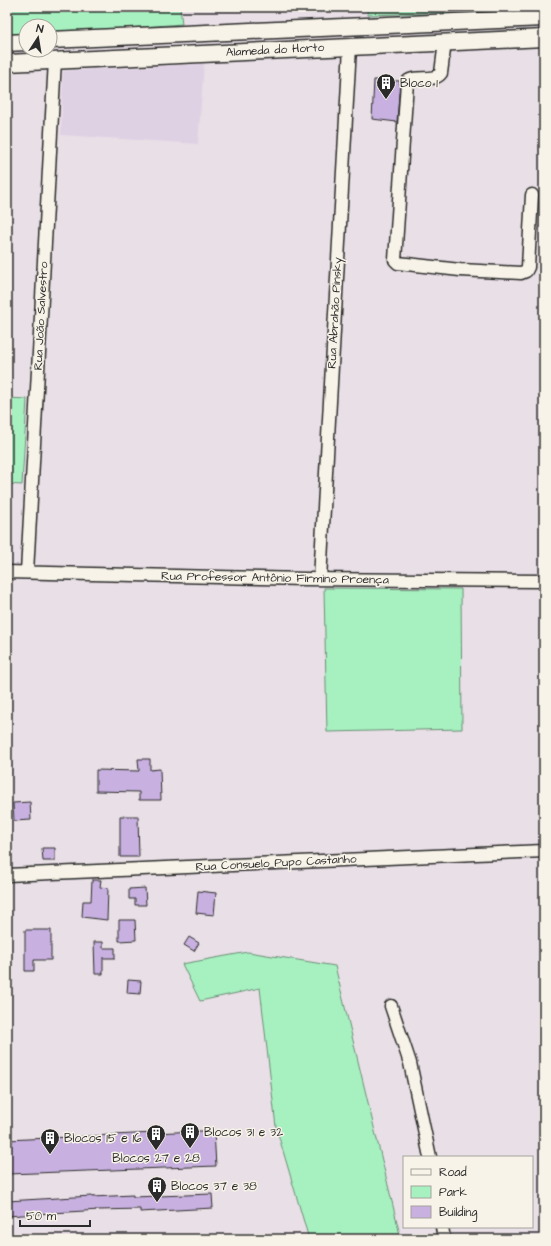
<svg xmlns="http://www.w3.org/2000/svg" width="551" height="1246" font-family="'Architects Daughter',sans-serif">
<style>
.built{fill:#dfd1e4}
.green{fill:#a7f1c0;stroke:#698e76}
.building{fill:#c8b1e0;stroke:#2b2b2b}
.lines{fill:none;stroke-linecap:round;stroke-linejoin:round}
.minor-casing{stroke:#2b2b2b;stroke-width:15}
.major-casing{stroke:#2b2b2b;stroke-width:19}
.minor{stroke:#f7f3e8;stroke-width:12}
.major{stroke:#f7f3e8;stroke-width:16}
.labels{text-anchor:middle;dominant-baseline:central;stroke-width:3;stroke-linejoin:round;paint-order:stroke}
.street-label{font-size:12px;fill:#2b2b2b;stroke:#f7f3e8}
.poi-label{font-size:12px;fill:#2b2b2b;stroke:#f7f3e8;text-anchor:start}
</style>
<rect width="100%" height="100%" fill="#e9dfe6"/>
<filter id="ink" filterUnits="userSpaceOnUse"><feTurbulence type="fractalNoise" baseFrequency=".025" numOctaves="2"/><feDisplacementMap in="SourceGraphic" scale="8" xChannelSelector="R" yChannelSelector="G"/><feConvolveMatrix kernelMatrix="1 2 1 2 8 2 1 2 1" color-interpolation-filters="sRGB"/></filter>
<g filter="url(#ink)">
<path class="built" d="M204 64 198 144 61 135 63 71Z"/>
<path class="green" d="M7 7H180L182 24 50 34V26H26V36L7 37Z
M366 7H544V9L368 15Z
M7 398 27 399 22 485 7 484Z
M324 588 461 589 462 729 327 732Z
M248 952 335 966 401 1239H309L276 1127 260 988 200 1001 182 964Z"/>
<path class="building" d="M374 80 400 81 397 122 372 119Z
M138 759H150V770L160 769 161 800H139V792L96 791V770L139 771Z
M30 802 31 820 14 821 13 803Z
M120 816H138L139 857H120Z
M42 848H55V861H43Z
M92 880H101L100 887 108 888 107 920 82 917 83 901H91Z
M145 888 146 905H135V899H129V889Z
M198 891 216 893 214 915 196 913Z
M119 920H135L136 940 119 941Z
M25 930H51V960H34V971H25Z
M189 937 199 943 194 951 184 945Z
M94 942H103V948H115V958H103V974H95Z
M128 980 141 981 140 994 127 993Z
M197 1131H214L216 1166 9 1174 7 1140Z
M212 1194 213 1208 140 1212V1209L99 1210 7 1216V1201L92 1196V1197L133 1195V1197Z"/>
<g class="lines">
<defs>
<path id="minor" d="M445 42 441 73C434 83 416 74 407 82L395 260 398 263 460 270 521 273 526 271 528 267 532 195
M7 572 305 579 544 581
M27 572 55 60
M320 579 350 47
M7 875 544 851
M391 1006 410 1063 430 1157
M442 1227 444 1239"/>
<path id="major" d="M50 40 544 18
M7 43 26 42
M7 63 544 38"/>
</defs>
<use href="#minor" class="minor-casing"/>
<use href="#major" class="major-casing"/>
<use href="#minor" class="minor"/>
<use href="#major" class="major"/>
</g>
</g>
<defs>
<symbol id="building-pin" viewBox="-11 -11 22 30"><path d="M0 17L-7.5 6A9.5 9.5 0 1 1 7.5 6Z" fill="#2b2b2b" stroke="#f7f3e8"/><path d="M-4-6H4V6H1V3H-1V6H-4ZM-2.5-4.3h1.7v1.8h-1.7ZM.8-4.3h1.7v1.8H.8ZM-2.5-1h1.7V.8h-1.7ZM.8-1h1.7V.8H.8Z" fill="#fff"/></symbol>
</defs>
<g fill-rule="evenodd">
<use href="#building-pin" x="375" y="72" width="22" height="30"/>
<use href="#building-pin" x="179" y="1121" width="22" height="30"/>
<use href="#building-pin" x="145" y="1123" width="22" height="30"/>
<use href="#building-pin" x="39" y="1127" width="22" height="30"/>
<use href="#building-pin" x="146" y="1175" width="22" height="30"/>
</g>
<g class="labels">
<g class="street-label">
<text transform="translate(275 50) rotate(-3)">Alameda do Horto</text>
<text transform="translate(335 313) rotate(-87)">Rua Abrahão Pinsky</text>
<text transform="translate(41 316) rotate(-87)">Rua João Salvestro</text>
<text transform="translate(275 578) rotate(1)">Rua Professor Antônio Firmino Proença</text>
<text transform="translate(276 863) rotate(-3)">Rua Consuelo Pupo Castanho</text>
</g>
<g class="poi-label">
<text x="400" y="83">Bloco 1</text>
<text x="204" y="1132">Blocos 31 e 32</text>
<text x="64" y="1138">Blocos 15 e 16</text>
<text x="156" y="1158" text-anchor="middle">Blocos 27 e 28</text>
<text x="171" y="1186">Blocos 37 e 38</text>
</g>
</g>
<rect width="551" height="1246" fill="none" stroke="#f7f3e8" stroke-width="24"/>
<rect x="12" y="12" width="527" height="1222" fill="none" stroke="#2b2b2b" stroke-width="1.5" filter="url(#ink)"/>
<rect x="403" y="1156" width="130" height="72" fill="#f7f3e8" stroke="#a5a39c"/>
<rect x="411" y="1169" width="20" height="6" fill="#f7f3e8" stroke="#a5a39c"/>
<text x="439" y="1176" font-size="12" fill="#2b2b2b">Road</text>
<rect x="411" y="1186" width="20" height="12" fill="#a7f1c0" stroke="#a5a39c"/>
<text x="439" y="1196" font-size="12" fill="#2b2b2b">Park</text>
<rect x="411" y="1206" width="20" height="12" fill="#c8b1e0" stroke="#a5a39c"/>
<text x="439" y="1216" font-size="12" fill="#2b2b2b">Building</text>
<g transform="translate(38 38) rotate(12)"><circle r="19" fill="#f7f3e8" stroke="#a5a39c"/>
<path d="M0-3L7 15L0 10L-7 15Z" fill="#2b2b2b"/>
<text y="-6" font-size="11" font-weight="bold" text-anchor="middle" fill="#2b2b2b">N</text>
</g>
<path d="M20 1220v6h70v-6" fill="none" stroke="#2b2b2b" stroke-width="2"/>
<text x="26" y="1220" font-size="12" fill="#2b2b2b" stroke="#f7f3e8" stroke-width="3" paint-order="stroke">50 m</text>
</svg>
